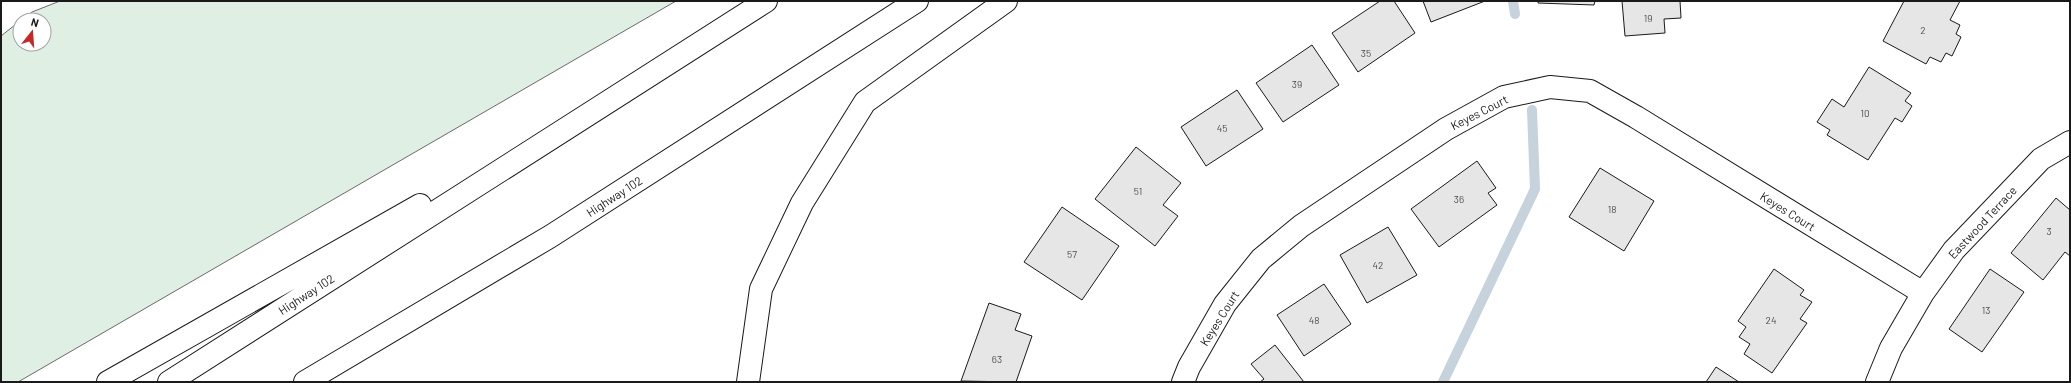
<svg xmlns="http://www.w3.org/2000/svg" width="2071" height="383" font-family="Barlow,sans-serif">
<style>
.green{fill:#e0efe3;stroke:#6a6a6a}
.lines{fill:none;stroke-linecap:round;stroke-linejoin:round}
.stream{stroke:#c6d2dc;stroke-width:10}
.building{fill:#e6e6e6;stroke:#1a1a1a}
.street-casing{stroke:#1a1a1a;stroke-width:24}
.highway-casing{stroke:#1a1a1a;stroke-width:24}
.street{stroke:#fff;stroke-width:22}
.highway{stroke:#fff;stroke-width:22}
.labels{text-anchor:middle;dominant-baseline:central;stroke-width:3;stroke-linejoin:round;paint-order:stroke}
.number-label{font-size:10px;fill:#4d4d4d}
.street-label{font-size:12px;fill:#1a1a1a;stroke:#fff}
</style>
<rect width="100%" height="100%" fill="#fff"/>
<path class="green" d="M60 1H676L18 382H1V36L20 21V44H44V20H22L32 12Z"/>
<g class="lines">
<path class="stream" d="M1513 1 1515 14
M1443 382 1535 189 1532 110"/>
</g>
<path class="building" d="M1380 1H1394L1415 33 1358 72 1332 33Z
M1423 1H1485L1431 22Z
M1538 1H1595L1594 5 1538 3Z
M1622 1H1680L1681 18 1664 19 1665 33 1625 36Z
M1904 1H1960L1950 20 1960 25 1956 34 1961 37 1952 56 1946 53 1941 62 1930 57 1926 64 1883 41Z
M1312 45 1339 85 1283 122 1256 83Z
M1869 67 1911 93 1905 101 1912 106 1902 122 1895 118 1868 160 1827 135 1830 130 1817 122 1832 99 1844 107Z
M1237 90 1263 129 1206 166 1181 127Z
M1136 147 1181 183 1163 205 1178 216 1155 246 1095 199Z
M1477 161 1496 188 1488 193 1497 205 1439 247 1411 209Z
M1600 168 1654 201 1624 251 1569 217Z
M2056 198 2070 210V256L2065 252 2043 280 2011 253Z
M1062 207 1119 246 1082 300 1024 262Z
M1388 227 1417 275 1367 303 1340 255Z
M1774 269 1804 290 1800 295 1812 302 1800 319 1807 323 1772 373 1744 354 1750 344 1739 337 1746 327 1738 321Z
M1990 269 2024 292 1982 352 1949 329Z
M1324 284 1351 324 1304 356 1277 315Z
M989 303 1021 314 1015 330 1032 336 1016 382 961 381Z
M1275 345 1304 382H1260L1264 379 1251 364Z
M1716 367 1739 382H1706Z"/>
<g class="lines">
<defs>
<path id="street" d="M1183 382 1189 367 1225 304 1261 259 1301 226 1446 129 1504 97 1550 87 1590 91 1636 117 1923 293
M1877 382 1891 348 1923 293 1954 250 2041 159 2070 142"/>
<path id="highway" d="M108 382 420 205
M169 382 766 1
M305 382 551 236 917 1
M748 382 761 289 802 203 865 102 1006 1"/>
</defs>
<use href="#street" class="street-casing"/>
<use href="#highway" class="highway-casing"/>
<use href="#street" class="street"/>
<use href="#highway" class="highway"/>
</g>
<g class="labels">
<g class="number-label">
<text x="1648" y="18">19</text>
<text x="1923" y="30">2</text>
<text x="1366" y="53">35</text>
<text x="1297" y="84">39</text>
<text x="1865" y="113">10</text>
<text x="1222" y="128">45</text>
<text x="1138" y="191">51</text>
<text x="1459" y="199">36</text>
<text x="1612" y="209">18</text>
<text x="2049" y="231">3</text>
<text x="1072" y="254">57</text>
<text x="1378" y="265">42</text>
<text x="1986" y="310">13</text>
<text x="1314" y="320">48</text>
<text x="1771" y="320">24</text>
<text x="997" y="359">63</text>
</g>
<g class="street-label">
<text transform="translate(1479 112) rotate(-27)">Keyes Court</text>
<text transform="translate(614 196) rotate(-33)">Highway 102</text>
<text transform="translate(1788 211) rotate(32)">Keyes Court</text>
<text transform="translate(1982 222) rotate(-47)">Eastwood Terrace</text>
<text transform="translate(306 294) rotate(-33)">Highway 102</text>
<text transform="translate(1219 318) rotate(-58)">Keyes Court</text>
</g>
</g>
<rect width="2071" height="383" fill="none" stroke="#1a1a1a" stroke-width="4"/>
<g transform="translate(32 32) rotate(17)"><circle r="19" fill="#ffffff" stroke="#a3a3a3"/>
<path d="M0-3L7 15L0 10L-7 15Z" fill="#c62828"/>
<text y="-6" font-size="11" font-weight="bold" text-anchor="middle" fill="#1a1a1a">N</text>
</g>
</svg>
